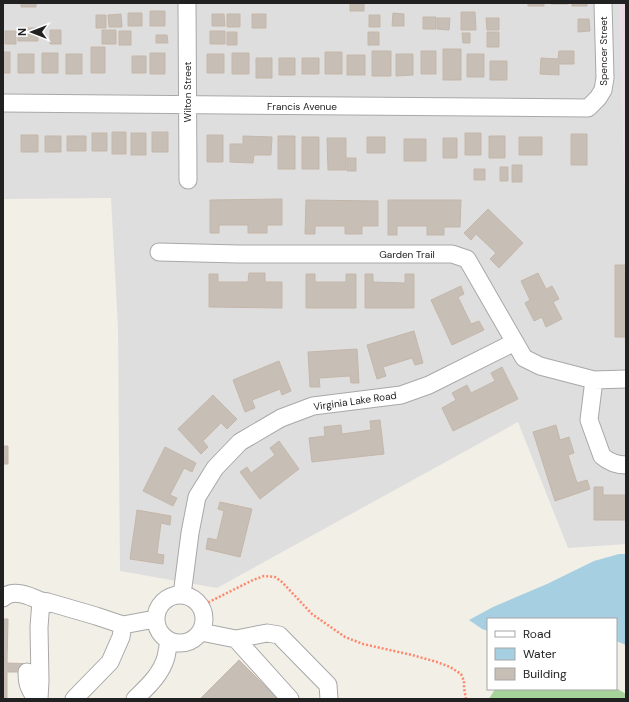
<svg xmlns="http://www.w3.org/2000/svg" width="629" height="702" font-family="'DM Sans',sans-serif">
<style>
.residential{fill:#dfdede}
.industrial{fill:#ebd9e6}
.forest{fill:#a6d39a}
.water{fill:#a6cfe1}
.building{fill:#c7beb6;stroke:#c4b7a9}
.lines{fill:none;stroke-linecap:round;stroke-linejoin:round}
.minor-casing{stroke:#a8a8a8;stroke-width:19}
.path{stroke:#ff866b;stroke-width:2.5;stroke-dasharray:2 2;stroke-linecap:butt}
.minor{stroke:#fff;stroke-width:17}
.labels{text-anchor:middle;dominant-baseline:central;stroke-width:3;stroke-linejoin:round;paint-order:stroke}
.street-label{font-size:10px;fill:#212121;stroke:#fff}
</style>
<rect width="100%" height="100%" fill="#f2efe7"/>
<path class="residential" d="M3 3H620L625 192 626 193V544L568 548 518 422 217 588 120 571 118 328 111 198 3 199Z"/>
<path class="industrial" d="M620 3H626V193H625Z"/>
<path class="forest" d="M616 688 626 694V699H489L495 689H616Z"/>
<path class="water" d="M619 554H626V645L616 641V619H488V631L482 629 469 620 493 607 547 584 594 561Z"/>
<path class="building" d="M21 3H36V7H21Z
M350 3H364V11H350Z
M528 3H544V6H528Z
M551 3H568V4H551Z
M572 3H587V6H572Z
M150 11H165V26H150Z
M461 12H475L476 30H461Z
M128 13H142V26H128Z
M393 13 404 14V26H392Z
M121 14 122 27H109L108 15Z
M212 14H224L225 26H212Z
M227 14H240V27H227Z
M252 14H266V28H252Z
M96 15H106V28H96Z
M369 15H380V27H369Z
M423 17H436V29H423Z
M437 18H450L449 30 437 29Z
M486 18H499V30H487Z
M578 19H589L590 31 578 32Z
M18 28H38V41H18Z
M50 30H61V44H50Z
M102 30H116V44H102Z
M5 31H16V44H5Z
M119 31H131V45H119Z
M210 31H225V44H210Z
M227 32H237V45H227Z
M368 32H379V45H368Z
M487 32H499V47H487Z
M462 33H470V43H463Z
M156 35H167L168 43H156Z
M91 47H105V73H91Z
M443 49H461V80H443Z
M372 51H391V76H372Z
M421 51H436V74H421Z
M559 51H574V64H559V75L540 74 541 58 558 59Z
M3 52H10V73H3Z
M325 52H342V74H325Z
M42 53H58V73H42Z
M150 53H165V74H150Z
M232 53H249V74H232Z
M18 54H34V73H18Z
M66 54H82V74H66Z
M207 54H224V73H207Z
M396 54H413V75L396 76Z
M467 54H484V77H467Z
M347 55H365V75H347Z
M132 56H146V73H132Z
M256 58H272V78H256Z
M279 58H295V75H279Z
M302 58H319V74H302Z
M490 61H507V80H490Z
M112 132H126V154H112Z
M152 132H168V152H152Z
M92 133H107V151H92Z
M131 133H146V155H131Z
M465 133H481V155H465Z
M571 134H587V165H571Z
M21 135H38V152H21Z
M207 135H223V162H207Z
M45 136H61V152H45Z
M67 136H86V151H67Z
M243 136 272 137 271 155H254L253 163 230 162V144H243Z
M278 136H295V169H278Z
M489 136H505V158H489Z
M302 137H319V169H302Z
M367 137H385V153H367Z
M519 137H542V155H519Z
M327 138H346V170H328Z
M443 138H457V158H443Z
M404 139H426V161H404Z
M347 158H356V171H347Z
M512 165H522V182H512Z
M500 167H508V181H500Z
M474 169H485V180H474Z
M282 199V225H267V233H248V225H219V233H210V200Z
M306 200 378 201V226H362V234H345V226H315V234H305Z
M388 200H461L460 227H444V235H427V226H397V235H388Z
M488 209 523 243 499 268 490 259 496 253 476 234 471 240 464 233Z
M615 265H626V337H615Z
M249 273H265V282H282V308L209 307V274H218V282H248Z
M538 273 546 289 552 286 559 299 553 302 562 319 546 327 542 317 534 321 525 303 530 300 521 281Z
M306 274H315V282H346V274H356V308H306Z
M365 274H373V282L405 283V274H414V308H365Z
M461 286 464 294 458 297 471 324 479 321 484 330 452 345 431 300Z
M414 331 423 363 415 365 412 358 383 367 386 376 377 379 367 345Z
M357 349 359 383H351L350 376 319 378 320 387H310L308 352Z
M279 361 291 391 282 395 280 389 252 400 255 408 245 412 233 380Z
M502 367 518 399 453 431 442 408 456 400 452 393 467 385 471 393 495 381 491 373Z
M213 395 237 419 227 429 221 423 203 441 208 447 201 454 178 429Z
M380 420 384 454 312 462 309 438 325 436 324 427 341 425 342 434 371 430 370 421Z
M556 425 560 440 569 437 574 453 568 455 577 483 587 480 590 489 555 501 533 432Z
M279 441 299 469 260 499 240 472 247 467 251 473 275 455 270 448Z
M3 446H8V464H3Z
M165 447 196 463 192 472 184 468 170 495 177 498 173 506 143 491Z
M594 487H603V495H626V520H594Z
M220 502 252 509 240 557 206 549 208 538 217 540 224 511 218 509Z
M137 510 171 516 170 525 161 523 157 554 164 555 163 564 130 559Z
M3 619H8L7 663 35 664V672H7V699H3Z
M239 660 278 699H200Z"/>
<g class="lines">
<defs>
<path id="minor" d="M187 3 188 180
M3 103 588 108 598 98 603 90 605 78 603 3
M159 252 238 254H452L467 259 524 358 540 366 594 380 626 379
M594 380 589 420 602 456C609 462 617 465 626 465
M156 619a24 24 0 1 1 48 0a24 24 0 1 1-48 0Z
M182 595 190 533 197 497 215 468 240 442 281 418 313 406 401 395 429 385 515 342
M3 598C13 588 30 596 41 601
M201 632 236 639 267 633 279 635 328 685 329 699
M236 639 290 699
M27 672C27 684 29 690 37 699
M39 699 40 681 39 627 41 601 48 602 96 616 123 625 155 619
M74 699 110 662 121 637 123 625
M135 699C147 687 161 675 166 657 167 652 168 646 169 641"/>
</defs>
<use href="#minor" class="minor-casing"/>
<path class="path" d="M201 606 253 580 264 576 275 577 282 582 312 614 345 637 363 644 412 655 437 662 450 667 461 674 464 681V688L466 699"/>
<use href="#minor" class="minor"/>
</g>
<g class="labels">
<g class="street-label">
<text transform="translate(603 51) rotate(-90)">Spencer Street</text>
<text transform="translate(187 92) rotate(-90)">Wilton Street</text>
<text x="302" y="106">Francis Avenue</text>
<text x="407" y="254">Garden Trail</text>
<text transform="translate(355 401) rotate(-8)">Virginia Lake Road</text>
</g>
</g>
<rect width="629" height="702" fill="none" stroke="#212121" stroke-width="8"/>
<rect x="487" y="618" width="130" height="72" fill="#ffffff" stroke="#a6a6a6"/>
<rect x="495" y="631" width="20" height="6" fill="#ffffff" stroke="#a6a6a6"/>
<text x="523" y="638" font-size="12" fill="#212121">Road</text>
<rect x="495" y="648" width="20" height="12" fill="#a6cfe1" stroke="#a6a6a6"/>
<text x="523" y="658" font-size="12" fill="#212121">Water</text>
<rect x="495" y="668" width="20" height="12" fill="#c7beb6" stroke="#a6a6a6"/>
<text x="523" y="678" font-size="12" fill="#212121">Building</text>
<g transform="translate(32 32) rotate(270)" stroke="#ffffff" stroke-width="3" paint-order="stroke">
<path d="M0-3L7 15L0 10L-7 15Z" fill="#212121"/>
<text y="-6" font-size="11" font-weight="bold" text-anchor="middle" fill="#212121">N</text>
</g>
</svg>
